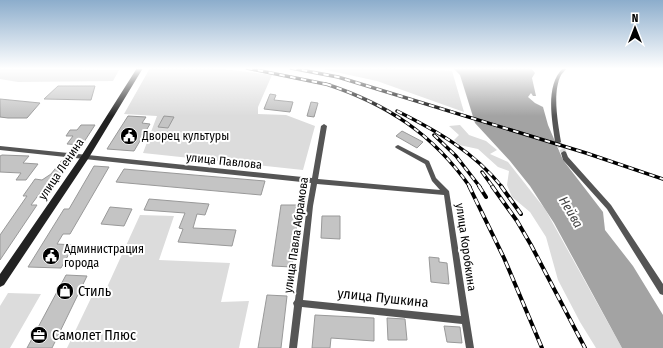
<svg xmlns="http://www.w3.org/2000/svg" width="663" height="348" font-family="'Fira Sans Condensed',sans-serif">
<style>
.green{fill:#dcdcdc}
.water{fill:#a3a3a3}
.building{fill:#c4c4c4;stroke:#999}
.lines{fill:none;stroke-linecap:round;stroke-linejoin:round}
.street-tunnel{stroke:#d9d9d9;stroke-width:5.5;stroke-dasharray:5.5 2.5;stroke-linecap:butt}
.street{fill:#555;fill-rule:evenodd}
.secondary{fill:#222;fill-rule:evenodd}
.rail-far1-casing{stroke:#000;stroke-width:3.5}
.rail-casing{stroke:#000;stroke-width:4}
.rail-far1{stroke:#fff;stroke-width:2;stroke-dasharray:5.5;stroke-linecap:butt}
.rail{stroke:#fff;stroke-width:2.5;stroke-dasharray:7;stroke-linecap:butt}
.labels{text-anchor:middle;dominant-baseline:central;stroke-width:4;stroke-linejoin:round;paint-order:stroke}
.poi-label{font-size:12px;fill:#000;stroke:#fff;text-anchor:start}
.street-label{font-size:12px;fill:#000;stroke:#fff}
.water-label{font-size:13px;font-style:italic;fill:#444;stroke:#fff}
.near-poi-label{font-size:14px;fill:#000;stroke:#fff;text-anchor:start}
.near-street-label{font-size:14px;fill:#000;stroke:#fff}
</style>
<rect width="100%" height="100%" fill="#fff"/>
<path class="green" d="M0 68 119 70 113 81 18 82 0 79Z
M150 68H215L272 75 258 107V114L286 115 315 126 303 170 143 153 157 116 124 114Z
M393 68 452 71 464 112 377 81 322 69Z
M460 125 469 135 486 141 497 150 490 154 508 162 545 209 622 348H596L580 322 558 280 546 237 530 212 512 197 507 185 509 171 498 167 478 149 459 145 454 140 459 135 449 126Z
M140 215 174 216 159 260 230 263 221 302 249 301 239 348H67L92 296H103Z
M8 293 41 294 10 348H0V306Z"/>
<path class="water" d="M453 68H531L535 73 532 78 536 96H533L531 93 528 97 535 103 543 107 548 125 563 160 603 212 605 230 633 266 663 315V348H622L554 223 530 186 510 161 475 123 460 75Z"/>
<path class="building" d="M58 86H95L91 100 44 99Z
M270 94 276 95 274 100 293 102 290 112 264 109Z
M0 99 40 103 27 118H8L0 117Z
M311 102 318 103 314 117 307 116Z
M128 116 146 117 142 123 150 124 134 151 107 149Z
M164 116 174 117 168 128 158 127Z
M81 125H95L82 145 67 144 73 136H66L70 130H77Z
M402 131 423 142 417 148 396 136Z
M2 155 29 156 23 163 38 164 26 180H16L21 173 0 172V156Z
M62 160 71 161 61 175 54 174 31 205H37L0 260V235L27 196H23L35 179 42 180 51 174Z
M94 166 109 167 70 234H63L57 244 74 245 61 268 28 267 64 209H69Z
M124 169 194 175 265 181 261 195 116 182Z
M149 199 209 204 205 215 197 214 193 228 236 230 232 246 178 242 183 229 179 228 185 213 144 210Z
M281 205H299L292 267 272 266Z
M110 207 132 209 124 226 101 224Z
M322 216H340V239L321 238Z
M429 257 439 258V262L447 263 449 284 431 282Z
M66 275 87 276 52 348H27Z
M267 295 287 296 281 348H258Z
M315 315 374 318V341L331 338 330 348H312Z
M387 318 405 319 407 340H388Z
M444 326 460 327 462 343 447 342Z"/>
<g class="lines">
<path class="street-tunnel" d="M558 142 564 153"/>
<path class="street" d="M563 68H567C565 70 563 73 561 75 552 93 558 123 561 142L558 144 555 142C552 119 545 86 563 68Z
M324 124 327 126 318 179 440 190 432 181 425 164 396 148 395 147 396 146 398 145 429 161 436 178 449 191 474 348H466L462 324 302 307 297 348H289L294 306 293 303 295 300 307 206 311 183 0 150V146L312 178 321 126ZM317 184 444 195 461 316 303 300 313 206Z
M564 151 566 152 568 157 611 205 663 284V295L660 294 607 209 563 160 561 153Z"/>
<path class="secondary" d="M137 68H143L88 159 4 285 0 287V274L82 155Z"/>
<defs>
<path id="rail-far1" d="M247 68 330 85
M291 68 338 77 586 153 663 179
M326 84C387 104 433 134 470 187
M397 111C437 131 474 152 502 187
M434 135 456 156 480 187
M482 172 493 187"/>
<path id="rail" d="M469 186 504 258 542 348
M479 186 486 197
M492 186 517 221 531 245 585 348
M501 186 521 214"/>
</defs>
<use href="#rail-far1" class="rail-far1-casing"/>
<use href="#rail" class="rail-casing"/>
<use href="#rail-far1" class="rail-far1"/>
<use href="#rail" class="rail"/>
</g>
<linearGradient id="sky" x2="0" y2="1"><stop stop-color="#8cadcc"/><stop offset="0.59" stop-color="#fff"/><stop offset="1" stop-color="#fff" stop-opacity="0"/></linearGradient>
<rect width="663" height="116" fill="url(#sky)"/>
<defs>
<symbol id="civic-disc" viewBox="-11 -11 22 22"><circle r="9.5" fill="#000" stroke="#fff"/><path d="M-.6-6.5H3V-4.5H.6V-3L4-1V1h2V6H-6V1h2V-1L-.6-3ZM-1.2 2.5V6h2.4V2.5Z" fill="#fff"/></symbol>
<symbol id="shop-disc" viewBox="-11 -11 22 22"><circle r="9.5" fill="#000" stroke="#fff"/><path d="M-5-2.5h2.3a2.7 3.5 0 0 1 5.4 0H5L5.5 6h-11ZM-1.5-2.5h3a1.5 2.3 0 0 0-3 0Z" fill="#fff"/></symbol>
<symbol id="office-disc" viewBox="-11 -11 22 22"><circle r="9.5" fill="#000" stroke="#fff"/><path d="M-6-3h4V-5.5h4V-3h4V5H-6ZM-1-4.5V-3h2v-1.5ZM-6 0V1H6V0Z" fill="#fff"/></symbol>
</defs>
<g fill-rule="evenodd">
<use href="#civic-disc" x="119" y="126" width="20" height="20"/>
<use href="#civic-disc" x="41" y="246" width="20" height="20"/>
<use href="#shop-disc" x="55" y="281" width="20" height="20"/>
<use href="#office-disc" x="29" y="325" width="20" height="20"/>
</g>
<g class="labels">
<g class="poi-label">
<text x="142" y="136">Дворец культуры</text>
<text x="64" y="249">Администрация<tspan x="64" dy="14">города</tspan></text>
</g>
<g class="street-label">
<text transform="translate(224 161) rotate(6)">улица Павлова</text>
<text transform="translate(61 169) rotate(-56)">улица Ленина</text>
<text transform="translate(296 235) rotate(-82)">улица Павла Абрамова</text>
<text transform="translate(466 247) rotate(82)">улица Коробкина</text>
</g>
<g class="water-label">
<text transform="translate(571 212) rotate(59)">Нейва</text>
</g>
<g class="near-poi-label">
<text x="78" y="291">Стиль</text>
<text x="52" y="335">Самолет Плюс</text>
</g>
<g class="near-street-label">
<text transform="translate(383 298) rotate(6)">улица Пушкина</text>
</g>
</g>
<g transform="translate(635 28)" stroke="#ffffff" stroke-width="3" paint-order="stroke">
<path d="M0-3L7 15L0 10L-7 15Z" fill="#000000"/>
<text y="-6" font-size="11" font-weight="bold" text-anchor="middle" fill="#000000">N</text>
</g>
</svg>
